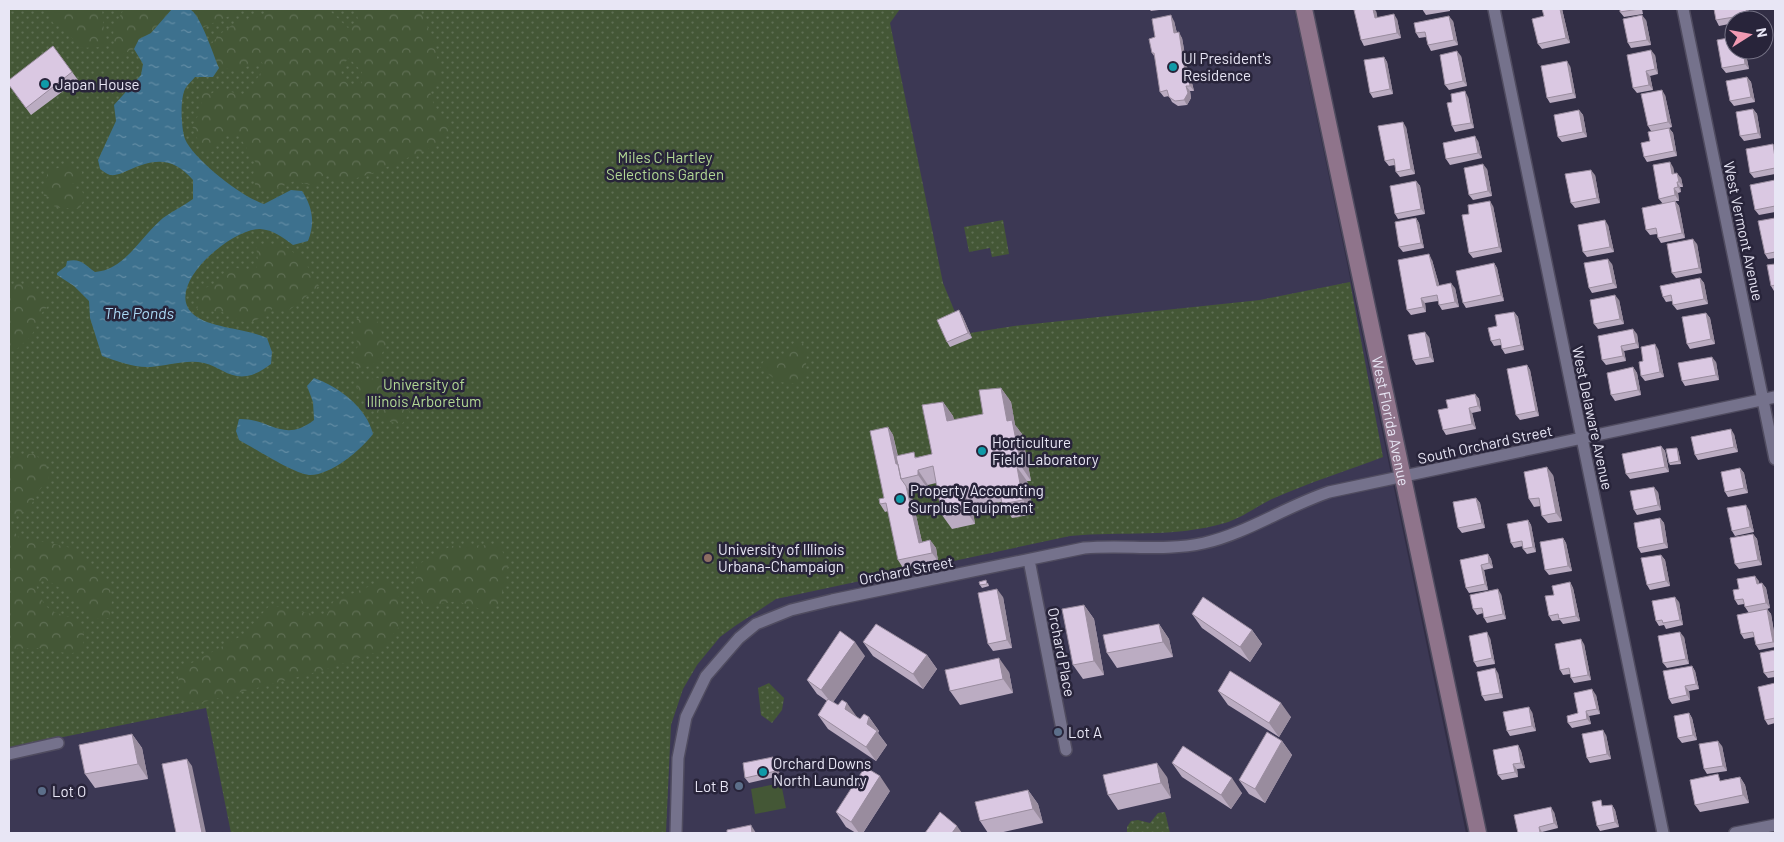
<svg xmlns="http://www.w3.org/2000/svg" width="1784" height="842" font-family="Barlow,sans-serif">
<style>
.built{fill:#3c3854}
.green{fill:url(#green-dots)}
.forest{fill:url(#forest-crowns);fill-rule:evenodd}
.pitch{fill:#445736}
.water{fill:url(#water-ripples)}
.lines{fill:none;stroke-linecap:round;stroke-linejoin:round}
.street-casing{stroke:#504c60;stroke-width:14}
.secondary-casing{stroke:#504c60;stroke-width:19}
.street{stroke:#75728c;stroke-width:11}
.secondary{stroke:#8f748b;stroke-width:16}
.wall{fill:#bbacc2}
.shaded-wall{fill:#998c9e}
.building{fill:#dac8e2;stroke:#998c9e}
.culture-dot{fill:#0f9aa8;stroke:#28243a;stroke-width:2}
.education-dot{fill:#8d6e63;stroke:#28243a;stroke-width:2}
.service-dot{fill:#5c6f8a;stroke:#28243a;stroke-width:2}
.labels{text-anchor:middle;dominant-baseline:central;stroke-width:5;stroke-linejoin:round;paint-order:stroke}
.poi-label{font-size:15px;fill:#e8e6f5;stroke:#28243a;text-anchor:start}
.park-label{font-size:15px;fill:#b2d994;stroke:#28243a}
.street-label{font-size:15px;fill:#e8e6f5;stroke:#28243a}
.water-label{font-size:16px;font-style:italic;fill:#abd8f4;stroke:#28243a}
</style>
<defs>
<pattern id="green-dots" width="8" height="8" patternUnits="userSpaceOnUse" patternTransform="scale(1.25)"><rect width="8" height="8" fill="#445736"/><path d="M2 2h.1M6 6h.1" fill="none" stroke="#5f6f54" stroke-width="1.8" stroke-linecap="round"/></pattern>
<pattern id="forest-crowns" width="20" height="18" patternUnits="userSpaceOnUse" patternTransform="scale(1.25)"><rect width="20" height="18" fill="#445736"/><path d="M2 6a3 3 0 1 1 6 0M12 15a3 3 0 1 1 6 0" fill="none" stroke="#5f6f54"/></pattern>
<pattern id="water-ripples" width="26" height="14" patternUnits="userSpaceOnUse" patternTransform="scale(1.25)"><rect width="26" height="14" fill="#3d718e"/><path d="M2 4q2-2 4 0t4 0M15 11q2-2 4 0t4 0" fill="none" stroke="#628ca4"/></pattern>
</defs>
<rect width="100%" height="100%" fill="#322e45"/>
<path class="built" d="M9 9H1294L1466 833H9Z"/>
<path class="green" d="M9 9H900L890 23 943 283 957 317 972 338 970 333 1014 326 1260 300 1350 282 1383 457C1346 471 1308 483 1272 499 1257 506 1242 518 1225 523 1174 538 1122 531 1070 536L776 599 735 626 720 637 697 665 683 689 671 725 666 832 231 833 206 708 9 748Z
M1003 220 1009 254 992 257 990 248 969 252 964 227Z
M769 683 784 698 782 710 772 723 761 715 758 688Z
M1165 812 1170 833H1127V827L1131 821 1138 820 1150 823 1158 813Z"/>
<path class="forest" d="M46 9H102L105 42 102 47 80 48 60 23H53Z
M124 9H172L151 33 139 39 134 49 119 56C109 34 113 28 124 9Z
M195 9H245L202 28 194 12Z
M273 9H328L348 28 358 20 356 9H420L434 42 441 77 430 92 434 105 451 130 430 148 373 173 344 182 324 174 315 186 294 181 274 190 256 189 253 175 256 163 239 136 224 135 212 152 201 148 192 126 203 107 198 94 202 89 211 94 219 88 241 95 250 90 264 67 261 61 238 70 219 68 209 47C228 23 239 19 269 14ZM349 58 362 72V86H351L342 79 341 67Z
M68 164 82 172 81 180 72 184 71 189H81L85 197 80 208H60L50 205V197L44 196 43 189 48 172Z
M283 245 304 260 319 286 287 312 273 308 268 314 248 324 222 312 197 310 201 289 214 285 230 266 247 271 256 269 258 260 256 246Z
M20 283 38 290 48 306 41 314 32 335 15 351H9V286Z
M357 319 377 321 386 344C381 358 376 367 359 368L354 362 358 344 353 332Z
M795 341 804 344 807 353 805 376 797 384 779 382 760 368 763 362 769 359 775 361 785 356Z
M378 378 410 412 402 424 384 421 365 400 356 386 363 380Z
M34 454 46 463 49 478 38 492 28 511 13 515 9 525V455Z
M9 526 21 540 45 542 76 549 109 583 112 601 109 618 96 619 65 591 43 578 36 585C44 610 50 612 74 618L84 633 83 648 71 654 39 648 9 649Z
M500 545 508 565 500 604 486 611 457 601 424 607 415 587 417 565 451 546Z
M386 579 399 597 401 625 377 652 324 670 200 703 182 702 177 671 243 635 270 605 326 617 333 602Z"/>
<path class="pitch" d="M781 783 786 808 755 814 751 789Z"/>
<path class="water" d="M172 9C177 9 184 8 189 9 200 12 214 57 219 68L213 77H195C192 81 187 85 185 89 180 99 181 128 185 139 194 160 243 198 264 204L291 190 302 191C313 207 315 224 308 241L293 245C282 237 274 230 260 229 232 228 164 285 192 313 206 328 246 328 267 338L272 352 271 364C264 369 257 374 247 376 230 379 220 367 204 363 186 359 168 366 150 367 134 368 117 361 102 356L90 318 89 301 74 286 57 275V273L66 266 67 261C81 258 84 264 95 272 125 270 141 236 163 218 173 211 183 206 193 199V180C173 157 155 158 129 170 124 172 117 176 110 175 107 174 103 171 100 169L98 160 116 121 114 105 141 75 143 64 134 49 139 39 151 33Z
M314 378C338 386 367 408 373 434 361 450 330 476 309 475 294 474 254 448 239 440L236 431 239 419C270 418 283 444 314 420L313 402 307 386Z"/>
<g class="lines">
<defs>
<path id="street" d="M1494 9 1663 833
M1683 9 1775 459
M1029 560 1066 750
M9 754 58 743
M676 833 678 758 686 717 706 676 739 638 756 624 791 610 832 600 1084 548C1124 544 1164 552 1204 543 1245 534 1287 506 1329 492L1775 397
M1735 833 1775 825"/>
<g id="secondary">
<path id="s1" d="M1304 9 1478 833"/>
</g>
</defs>
<use href="#street" class="street-casing"/>
<use href="#secondary" class="secondary-casing"/>
<use href="#street" class="street"/>
<use href="#secondary" class="secondary"/>
</g>
<path class="wall" d="M1149 9H1167L1151 11Z
M1422 9H1450V11L1426 15Z
M1542 9H1562L1570 43 1542 49 1538 44 1544 16Z
M1620 9H1642L1643 14 1624 17 1620 12Z
M1714 9H1748L1751 20H1734V23L1719 26 1716 20Z
M1376 11 1377 17 1397 19 1401 38 1364 46 1361 40Z
M1646 20 1651 45 1631 48 1628 43Z
M1174 21 1177 33 1182 38 1188 72 1190 75 1194 91H1190L1191 98 1187 105 1178 106 1172 102 1169 96 1164 97 1160 92 1155 57 1152 53 1155 37Z
M1453 21 1458 45 1431 51 1428 45 1426 37 1419 38 1416 33Z
M53 46 78 80 31 115 9 85Z
M1734 50H1748H1745L1749 69 1726 73 1722 68Z
M1655 55 1658 74 1650 76 1653 90 1637 93 1633 88Z
M1461 56 1467 86 1449 90 1445 85Z
M1384 57 1387 62 1393 94 1373 98 1370 93Z
M1570 66 1576 98 1550 103 1547 98Z
M1747 77 1751 82 1755 102 1734 106 1730 101Z
M1665 95 1672 127 1669 128 1673 133 1677 156 1647 162 1644 157 1650 141 1651 131 1648 126Z
M1468 97 1474 128 1455 132 1452 126Z
M1753 109 1757 114 1761 138 1744 141 1740 136Z
M1579 110 1583 115 1587 137 1562 142 1558 137Z
M1406 127 1415 174 1400 177 1396 172 1395 165 1389 166 1385 161Z
M1478 141 1482 158 1450 165 1446 159Z
M1775 148V174L1754 178 1750 173Z
M1673 167 1674 174 1681 178 1683 187H1680L1681 192 1678 193 1679 201H1675L1679 206 1685 238 1661 243 1658 238 1657 234 1650 235 1646 230 1663 204 1659 199Z
M1487 169 1492 196 1473 200 1469 195Z
M1595 175 1600 203 1575 208 1571 203Z
M1775 180V212L1759 215 1755 210Z
M1416 181 1420 186 1425 214 1398 219 1395 214Z
M1493 206 1502 252 1473 258 1469 253V214Z
M1416 218 1419 223 1424 248 1403 252 1399 247Z
M1775 218V258L1768 259 1765 254Z
M1608 225 1614 252 1587 257 1583 252Z
M1697 244 1702 273 1676 278 1672 273Z
M1432 260 1439 285 1455 288 1459 307 1442 310 1439 305 1438 301 1425 303 1426 312 1411 315 1407 310Z
M1494 263 1497 268 1504 301 1466 308 1463 303Z
M1612 264 1617 288 1592 293 1589 288Z
M1775 264V290L1774 291 1771 286Z
M1700 278 1704 283 1708 304 1677 310 1673 305 1672 301 1666 302 1663 297Z
M1619 300 1624 324 1598 329 1594 324Z
M1514 312 1518 317 1524 350 1505 354 1502 349 1501 345 1494 346 1491 341 1497 326Z
M1706 313 1710 318 1715 344 1690 349 1687 344Z
M962 315 972 338 950 347 947 342Z
M1637 334 1639 348 1624 351 1626 361 1606 365 1602 360Z
M1429 337 1434 362 1416 365 1413 360Z
M1658 349 1664 377 1645 381 1641 376 1643 361Z
M1716 362 1719 380 1685 386 1682 381Z
M1527 365 1530 370 1539 416 1520 420 1516 415Z
M1633 367 1637 373 1641 395 1615 401 1611 395Z
M1001 388 1011 402 1015 425 1022 434 1031 481H1027L1034 514 1012 518 1002 504V502L972 506 975 524 952 529 942 515 936 483 928 485V489L911 493 922 542 930 540 936 548 938 561 903 568 898 560 888 511 885 512 880 504 884 498 888 427 893 435 898 456 918 457 932 454 943 402 953 416 954 420 983 414Z
M1475 394 1479 399 1481 411 1472 413 1476 429 1446 435 1443 430 1448 408Z
M1734 434 1738 452 1698 460 1695 455Z
M1661 446 1665 451 1669 472 1630 479 1626 474Z
M1678 450 1681 464 1670 465 1669 463Z
M1740 468 1744 473 1748 493 1728 497 1725 492Z
M1553 475 1562 521 1548 523 1542 516 1541 506 1534 507 1529 499Z
M1658 492 1661 510 1637 515 1634 510Z
M1476 498 1480 503 1485 528 1462 533 1458 528Z
M1749 510 1754 532 1735 536 1732 531Z
M1660 518 1664 523 1668 548 1641 553 1638 548Z
M1528 520 1531 525 1536 552 1527 554 1523 549V546L1514 548 1511 543Z
M1753 534 1757 539 1762 565 1739 569 1735 564Z
M1563 538 1566 543 1572 571 1549 575 1545 570Z
M1488 554 1491 559 1493 568 1484 570 1488 590 1469 593 1466 588Z
M1661 555 1665 560 1670 586 1650 590 1647 585Z
M1759 581V583H1762L1766 588 1770 608 1767 609 1771 614 1775 638V647L1759 650 1756 645 1754 637 1744 639 1741 634 1749 613 1745 607 1744 604 1738 605 1735 600 1739 589Z
M1570 582 1573 588 1580 621 1563 624 1560 620 1552 621 1549 616 1554 595Z
M988 583 989 586 982 588 980 585Z
M1501 594 1506 619 1487 623 1484 618 1483 613 1477 615 1473 609Z
M1003 597 1012 648 993 651 988 644Z
M1679 602 1683 625 1666 629 1664 625 1659 626 1656 621Z
M1084 605 1094 619 1104 675 1083 679 1073 665Z
M1192 614 1252 630 1262 644 1250 662 1202 628Z
M1159 624 1169 639 1173 657 1117 668 1107 653Z
M1684 637 1689 664 1667 668 1663 663Z
M1490 638 1495 664 1477 667 1474 662Z
M863 642 927 655 937 669 923 689 873 656Z
M1584 644 1591 680 1574 683 1571 678 1570 674 1563 675 1560 670Z
M1775 650V677L1768 678 1764 673Z
M865 656 833 702 860 719 869 717 879 731 878 733 887 745 876 761 828 729 818 715 827 701 817 694 807 680Z
M1692 666 1695 671 1699 689 1689 691 1690 700 1672 704 1669 699Z
M1009 672 1013 693 960 705 950 691Z
M1498 673 1503 698 1485 701 1482 696Z
M1775 683V723L1768 725 1765 720Z
M1218 691 1291 717 1279 737 1228 705Z
M1596 695 1600 714 1589 716 1591 724 1572 728 1568 723Z
M1532 712 1536 731 1510 736 1507 731Z
M1689 713 1692 718 1697 740 1682 743 1678 738Z
M132 734 142 748 148 779 95 788 85 774Z
M1606 735 1611 759 1590 763 1587 758Z
M1282 741 1292 755 1265 803 1249 794 1239 780Z
M1518 745 1521 751 1525 768 1517 769 1518 777 1502 780 1498 775Z
M1722 746 1727 771 1707 774 1704 769Z
M773 757 777 762 780 776 749 783 745 778Z
M1172 763 1242 793 1231 809 1182 777Z
M1167 777 1171 798 1118 810 1108 795Z
M1740 777 1745 785 1749 803 1700 812 1695 805 1723 780Z
M1028 790 1038 804 1043 823 999 833H988L980 821Z
M890 791 863 833H856L846 827 836 812Z
M1604 805 1605 806 1612 805 1615 810 1619 827 1600 831 1597 826Z
M1554 812 1558 828 1542 832V833H1518Z"/>
<path class="shaded-wall" d="M1373 9H1374L1376 11 1379 23 1375 18Z
M1560 9H1562L1570 43 1566 38Z
M1746 9H1748L1751 20H1748Z
M1394 14 1397 19 1401 38 1397 33Z
M1171 15 1174 21 1178 38 1174 33Z
M1642 15 1646 20 1651 45 1647 40Z
M1449 16 1453 21 1458 45 1454 40Z
M1179 32 1182 38 1188 72 1190 75 1194 91 1190 86 1185 71Z
M1651 50 1655 55 1658 74 1655 69Z
M1743 50H1745L1749 69 1745 64Z
M1457 51 1461 56 1467 86 1463 81Z
M1384 57 1387 62 1393 94 1390 89Z
M1567 61 1570 66 1576 98 1573 93Z
M1646 71 1650 76 1653 90 1649 85Z
M1747 77 1751 82 1755 102 1751 97Z
M1186 86 1190 91 1191 98 1187 105 1184 100Z
M1662 90 1665 95 1672 127 1668 122Z
M1465 91 1468 97 1474 128 1471 123Z
M1753 109 1757 114 1761 138 1758 133Z
M1579 110 1583 115 1587 137 1583 132Z
M1403 122 1406 127 1415 174 1411 169Z
M1669 128 1673 133 1677 156 1674 151Z
M1475 136 1478 141 1482 158 1478 153Z
M1773 144 1775 148V158Z
M1670 162 1673 167 1676 179 1672 174Z
M1483 164 1487 169 1492 196 1488 191Z
M1591 170 1595 175 1600 203 1597 198Z
M1677 173 1681 178 1683 187 1679 182Z
M1416 181 1420 186 1425 214 1421 209Z
M1677 182 1680 187 1681 192 1678 187Z
M1674 188 1678 193 1679 201 1675 195Z
M1490 201 1493 206 1502 252 1499 247Z
M1675 201 1679 206 1685 238 1682 233Z
M1416 218 1419 223 1424 248 1421 243Z
M1605 220 1608 225 1614 252 1610 247Z
M1693 239 1697 244 1702 273 1699 268Z
M1429 254 1432 260 1441 291 1437 286Z
M1608 259 1612 264 1617 288 1613 283Z
M1494 263 1497 268 1504 301 1501 295Z
M1700 278 1704 283 1708 304 1704 299Z
M1451 283 1455 288 1459 307 1455 302Z
M1615 295 1619 300 1624 324 1620 319Z
M1421 298 1425 303 1426 312 1423 307Z
M959 310 962 315 972 338 968 333Z
M1514 312 1518 317 1524 350 1521 345Z
M1706 313 1710 318 1715 344 1711 339Z
M1633 329 1637 334 1639 348 1636 343Z
M1425 332 1429 337 1434 362 1430 357Z
M1655 344 1658 349 1664 377 1660 372Z
M1621 346 1624 351 1626 361 1623 356Z
M1712 357 1716 362 1719 380 1716 375Z
M1527 365 1530 370 1539 416 1536 411Z
M1633 367 1637 373 1641 395 1638 390Z
M1001 388 1011 402 1015 425 1022 434 1031 481 1021 466 1007 421Z
M1475 394 1479 399 1481 411 1478 406Z
M943 402 953 416 957 435 947 421Z
M1469 408 1472 413 1476 429 1472 424Z
M888 427 893 435 901 472 896 464Z
M1731 429 1734 434 1738 452 1734 447Z
M1661 446 1665 451 1669 472 1665 467Z
M1677 448 1678 450 1681 464 1679 461Z
M1017 467 1027 481 1034 514 1023 500Z
M1547 467 1553 475 1562 521 1556 513Z
M1740 468 1744 473 1748 493 1744 488Z
M918 470 928 485V489L918 475Z
M906 486 911 493 924 551 919 543Z
M1654 487 1658 492 1661 510 1658 505Z
M962 492 972 506 975 524 965 509Z
M1476 498 1480 503 1485 528 1482 523Z
M1746 505 1749 510 1754 532 1750 527Z
M1660 518 1664 523 1668 548 1664 543Z
M1528 520 1531 525 1536 552 1533 547Z
M1753 534 1757 539 1762 565 1758 560Z
M1563 538 1566 543 1572 571 1568 566Z
M930 540 936 548 938 561 932 553Z
M1488 554 1491 559 1493 568 1489 563Z
M1661 555 1665 560 1670 586 1666 581Z
M1481 565 1484 570 1488 590 1485 584Z
M1755 576 1759 581 1760 589 1757 584Z
M1570 582 1573 588 1580 621 1576 616Z
M1762 583 1766 588 1770 608 1766 603Z
M997 589 1003 597 1012 648 1007 640Z
M1498 589 1501 594 1506 619 1503 614Z
M1675 597 1679 602 1683 625 1680 620Z
M1084 605 1094 619 1104 675 1094 661Z
M1767 609 1771 614 1775 638V644L1773 642Z
M1159 624 1169 639 1173 657 1163 642Z
M1252 630 1262 644 1250 662 1240 647Z
M1487 632 1490 638 1495 664 1492 658Z
M1680 632 1684 637 1689 664 1686 659Z
M1581 639 1584 644 1591 680 1588 675Z
M855 642 865 656 832 704 821 690Z
M927 655 937 669 923 689 913 674Z
M999 658 1009 672 1013 693 1003 679Z
M1692 666 1695 671 1699 689 1696 684Z
M1495 668 1498 673 1503 698 1500 693Z
M1685 686 1689 691 1690 700 1687 695Z
M1592 689 1596 695 1600 714 1597 709Z
M847 703 857 717 845 709Z
M1281 703 1291 717 1279 737 1269 723Z
M1529 707 1532 712 1536 731 1532 726Z
M1586 711 1589 716 1591 724 1587 719Z
M1689 713 1692 718 1697 740 1693 735Z
M869 717 879 731 878 733 887 745 876 761 866 747 867 724Z
M1603 730 1606 735 1611 759 1607 754Z
M132 734 142 748 148 779 138 764Z
M1282 741 1292 755 1265 803 1255 789Z
M1718 741 1722 746 1727 771 1723 766Z
M1518 745 1521 751 1525 768 1521 763Z
M773 757 777 762 780 776 776 771Z
M187 759 192 766 206 833H202Z
M1157 763 1167 777 1171 798 1161 783Z
M1513 764 1517 769 1518 777 1515 772Z
M880 776 890 791 863 833H859L851 822Z
M1740 777 1745 785 1749 803 1743 795Z
M1232 778 1242 793 1231 809 1221 795Z
M1028 790 1038 804 1043 823 1033 809Z
M1612 805 1615 810 1619 827 1615 822Z
M1551 807 1554 812 1558 828 1554 823Z
M751 825 756 833H752Z
M957 826 962 833H952Z
M1539 827 1542 832V833H1540Z"/>
<path class="building" d="M1359 9H1373L1375 18 1394 14 1397 33 1361 40 1354 10Z
M1542 9H1560L1566 38 1538 44 1532 19 1544 16Z
M1620 9H1639L1620 12Z
M1714 9H1746L1748 20H1735L1734 17 1716 20Z
M1171 15 1174 33 1179 32 1185 71 1187 70 1190 86H1186L1188 93 1184 100 1175 101 1169 97 1167 90 1160 92 1154 53H1152L1149 39 1155 37 1152 19Z
M1642 15 1647 40 1628 43 1623 19Z
M1449 16 1454 40 1428 45 1425 32 1416 33 1414 23Z
M1734 37V50H1743L1745 64 1722 68 1717 40Z
M53 46 72 72 26 108 9 85V80Z
M1651 50 1655 69 1646 71 1649 85 1633 88 1627 55Z
M1457 51 1463 81 1445 85 1440 55Z
M1384 57 1390 89 1370 93 1364 60Z
M1567 61 1573 93 1547 98 1541 66Z
M1747 77 1751 97 1730 101 1726 81Z
M1662 90 1668 122 1648 126 1641 94Z
M1465 91 1471 123 1452 126 1447 103 1452 102 1451 94Z
M1753 109 1758 133 1740 136 1736 112Z
M1579 110 1583 132 1558 137 1554 115Z
M1403 122 1411 169 1396 172 1394 159 1385 161 1378 126Z
M1669 128 1674 151 1644 157 1641 143 1650 141 1648 132Z
M1475 136 1478 153 1446 159 1443 143Z
M1773 144 1775 158V168L1750 173 1746 149Z
M1670 162 1672 174 1677 173 1679 182H1677L1678 187 1674 188 1675 195 1659 199 1653 165Z
M1483 164 1488 191 1469 195 1464 168Z
M1591 170 1597 198 1571 203 1565 174Z
M1775 180V206L1755 210 1750 185Z
M1416 181 1421 209 1395 214 1390 186Z
M1490 201 1499 247 1469 253 1462 215 1469 214 1468 205Z
M1675 201 1682 233 1658 238 1656 228 1646 230 1642 208Z
M1416 218 1421 243 1399 247 1395 222Z
M1775 218V252L1765 254 1758 221Z
M1605 220 1610 247 1583 252 1578 225Z
M1693 239 1699 268 1672 273 1667 244Z
M1429 254 1437 286 1451 283 1455 302 1439 305 1437 295 1421 298 1423 307 1407 310 1398 260Z
M1608 259 1613 283 1589 288 1584 263Z
M1494 263 1501 295 1463 303 1456 271Z
M1775 264V285L1771 286 1767 265Z
M1700 278 1704 299 1673 305 1671 295 1663 297 1660 286Z
M1615 295 1620 319 1594 324 1590 300Z
M959 310 968 333 947 342 937 320Z
M1514 312 1521 345 1502 349 1500 339 1491 341 1488 328 1497 326 1495 315Z
M1706 313 1711 339 1687 344 1682 317Z
M1633 329 1636 343 1621 346 1623 356 1602 360 1598 336Z
M1425 332 1430 357 1413 360 1408 335Z
M1655 344 1660 372 1641 376 1639 362 1643 361 1641 347Z
M1712 357 1716 375 1682 381 1678 363Z
M1527 365 1536 411 1516 415 1507 369Z
M1633 367 1638 390 1611 395 1607 373Z
M1001 388 1007 421 1012 420 1021 466 1017 467 1023 500 1002 504 999 486 962 492 965 509 942 515 933 466 918 470V475L901 479 896 456 914 452 915 458 932 454 922 405 943 402 947 421 983 414 979 390Z
M1475 394 1478 406 1469 408 1472 424 1443 430 1438 410 1448 408 1446 400Z
M888 427 896 464H898L901 479 906 486 919 543 930 540 932 553 898 560 886 503 880 504 879 499 884 498 870 431Z
M1731 429 1734 447 1695 455 1691 437Z
M1661 446 1665 467 1626 474 1622 454Z
M1677 448 1679 461 1669 463 1666 449Z
M1547 467 1556 513 1542 516 1539 498 1529 499 1524 472Z
M1740 468 1744 488 1725 492 1721 472Z
M1654 487 1658 505 1634 510 1630 491Z
M1476 498 1482 523 1458 528 1453 502Z
M1746 505 1750 527 1732 531 1727 508Z
M1660 518 1664 543 1638 548 1634 523Z
M1528 520 1533 547 1523 549 1522 541 1511 543 1507 524Z
M1753 534 1758 560 1735 564 1730 538Z
M1563 538 1568 566 1545 570 1540 542Z
M1488 554 1489 563 1481 565 1485 584 1466 588 1460 560Z
M1661 555 1666 581 1647 585 1641 558Z
M1755 576 1757 584 1762 583 1766 603 1745 607 1743 599 1735 600 1733 590 1739 589 1737 579Z
M986 580 987 584 980 585 979 582Z
M1570 582 1576 616 1559 619 1558 614 1549 616 1545 596 1554 595 1552 586Z
M997 589 1007 640 988 644 978 593Z
M1498 589 1503 614 1484 618 1482 608 1473 609 1470 595Z
M1203 597 1252 630 1240 647 1192 614Z
M1675 597 1680 620 1663 623 1662 620 1656 621 1652 601Z
M1084 605 1094 661 1073 665 1062 609Z
M1767 609 1773 642 1756 645 1753 632 1741 634 1737 615Z
M876 624 927 655 913 674 863 642Z
M1159 624 1163 642 1107 653 1103 635Z
M840 631 855 642 821 690 807 680Z
M1487 632 1492 658 1474 662 1469 636Z
M1680 632 1686 659 1663 663 1658 636Z
M1581 639 1588 675 1571 678 1569 668 1560 670 1555 644Z
M1775 650V671L1764 673 1760 653Z
M999 658 1003 679 950 691 945 670Z
M1692 666 1696 684 1685 686 1687 695 1669 699 1663 671Z
M1495 668 1500 693 1482 696 1477 672Z
M1230 671 1281 703 1269 723 1218 691Z
M1775 683V718L1765 720 1758 687Z
M1592 689 1597 709 1586 711 1587 719 1568 723 1567 716 1578 713 1574 693Z
M828 699 838 705 842 700 847 703 845 709 860 719 864 714 869 717 867 724 877 731 866 747 818 715Z
M1529 707 1532 726 1507 731 1503 712Z
M1689 713 1693 735 1678 738 1674 716Z
M1603 730 1607 754 1587 758 1582 734Z
M1267 732 1282 741 1255 789 1239 780Z
M132 734 138 764 85 774 79 745Z
M1718 741 1723 766 1704 769 1699 744Z
M1518 745 1521 763 1513 764 1515 772 1498 775 1493 750Z
M1183 746 1232 778 1221 795 1172 763Z
M773 757 776 771 745 778 743 763Z
M187 759 202 833H176L162 764Z
M1157 763 1161 783 1108 795 1103 775Z
M865 767 880 776 851 822 836 812Z
M1718 774 1720 781 1740 777 1743 795 1695 805 1690 780Z
M1028 790 1033 809 980 821 975 802Z
M1601 800 1602 806 1612 805 1615 822 1597 826 1592 802Z
M1551 807 1554 823 1539 827 1540 833H1518L1514 815Z
M940 812 957 826 952 833H925Z
M751 825 752 833H727V830Z"/>
<g class="culture-dot">
<circle cx="1173" cy="67" r="5"/>
<circle cx="45" cy="84" r="5"/>
<circle cx="982" cy="451" r="5"/>
<circle cx="900" cy="499" r="5"/>
<circle cx="763" cy="772" r="5"/>
</g>
<circle class="education-dot" cx="708" cy="558" r="5"/>
<g class="service-dot">
<circle cx="1058" cy="732" r="5"/>
<circle cx="739" cy="786" r="5"/>
<circle cx="42" cy="791" r="5"/>
</g>
<g class="labels">
<g class="poi-label">
<text x="1183" y="58">UI President's<tspan x="1183" dy="17">Residence</tspan></text>
<text x="55" y="84">Japan House</text>
<text x="992" y="442">Horticulture<tspan x="992" dy="17">Field Laboratory</tspan></text>
<text x="910" y="490">Property Accounting<tspan x="910" dy="17">Surplus Equipment</tspan></text>
<text x="718" y="549">University of Illinois<tspan x="718" dy="17">Urbana-Champaign</tspan></text>
<text x="1068" y="732">Lot A</text>
<text x="773" y="763">Orchard Downs<tspan x="773" dy="17">North Laundry</tspan></text>
<text x="729" y="786" text-anchor="end">Lot B</text>
<text x="52" y="791">Lot O</text>
</g>
<g class="park-label">
<text x="665" y="157">Miles C Hartley<tspan x="665" dy="17">Selections Garden</tspan></text>
<text x="424" y="384">University of<tspan x="424" dy="17">Illinois Arboretum</tspan></text>
</g>
<g class="street-label">
<text transform="translate(1744 231) rotate(78)">West Vermont Avenue</text>
<text transform="translate(1593 418) rotate(78)">West Delaware Avenue</text>
<text stroke="none"><textPath href="#s1" startOffset="421">West Florida Avenue</textPath></text>
<text transform="translate(1485 444) rotate(-12)">South Orchard Street</text>
<text transform="translate(906 570) rotate(-11)">Orchard Street</text>
<text transform="translate(1062 652) rotate(79)">Orchard Place</text>
</g>
<g class="water-label">
<text x="139" y="312">The Ponds</text>
</g>
</g>
<rect width="1784" height="842" fill="none" stroke="#e8e6f5" stroke-width="20"/>
<g transform="translate(1749 35) rotate(79)"><circle r="24" fill="#28243a" stroke="#757285"/>
<path d="M0-4L9 19L0 12L-9 19Z" fill="#f19ab3"/>
<text y="-8" font-size="14" font-weight="bold" text-anchor="middle" fill="#e8e6f5">N</text>
</g>
</svg>
